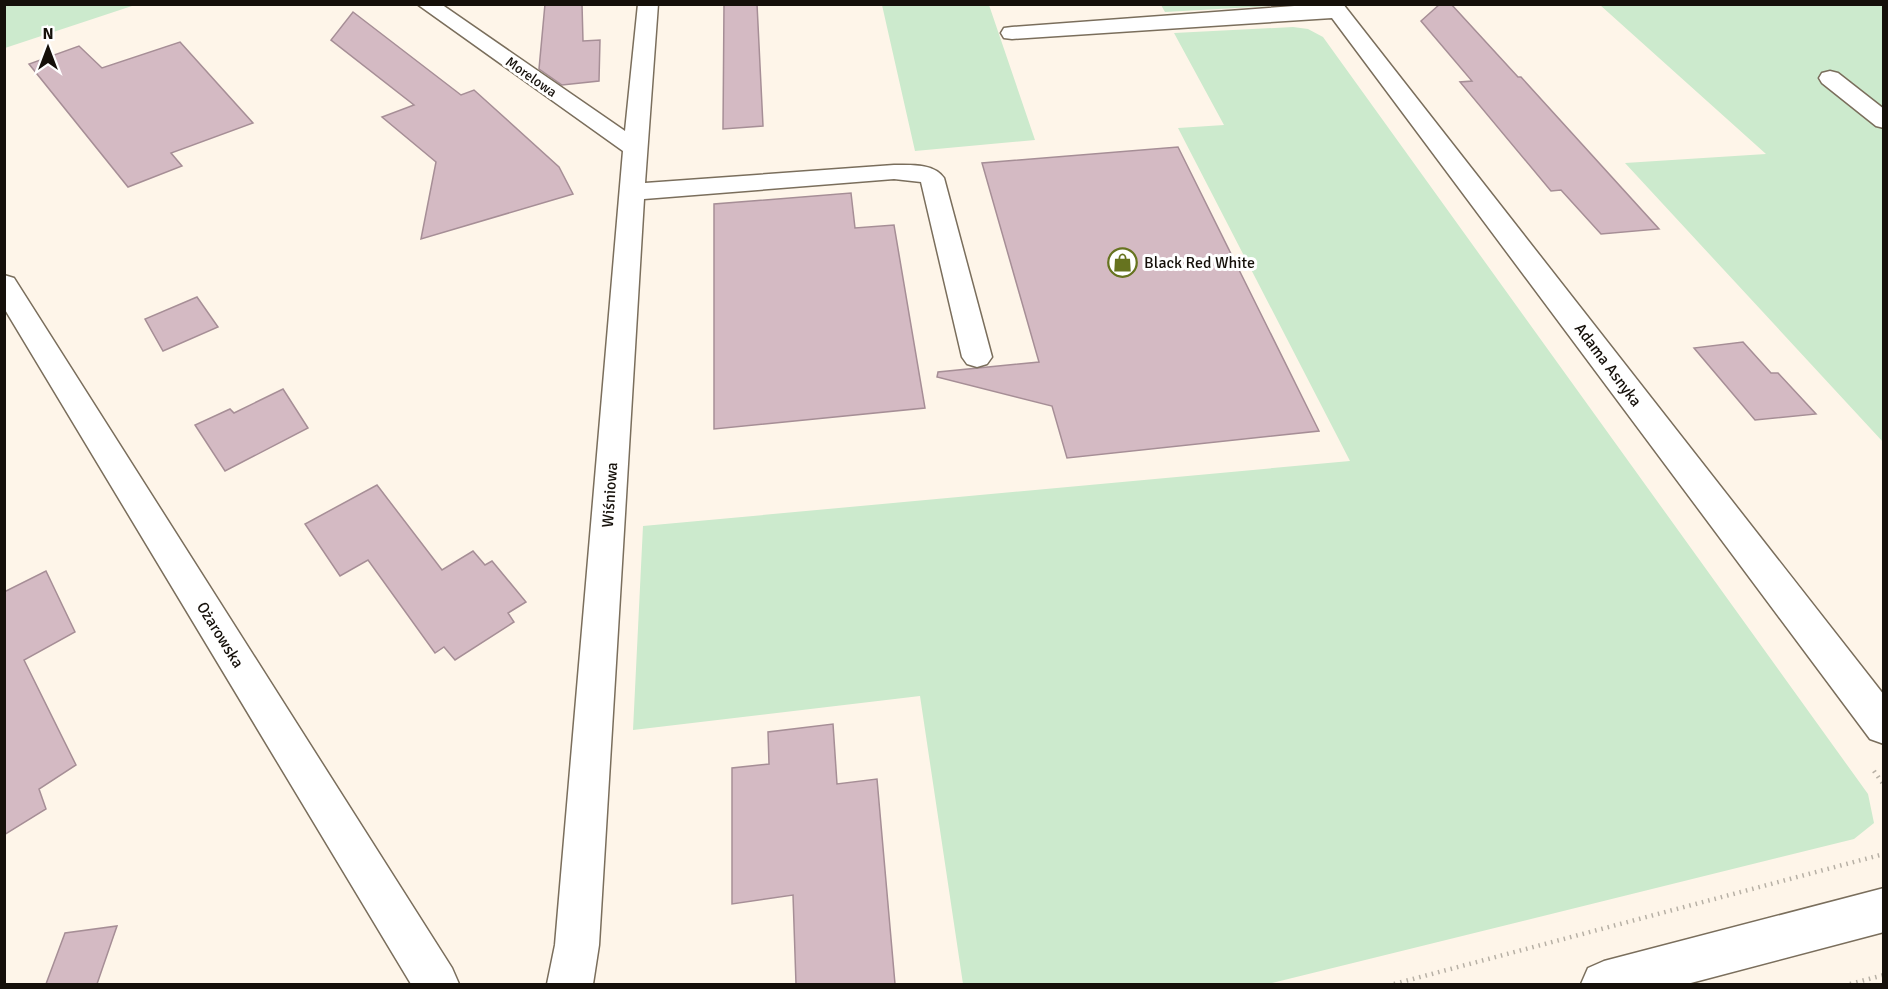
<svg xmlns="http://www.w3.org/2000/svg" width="1888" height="989" font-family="Signika,sans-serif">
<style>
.green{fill:#cceacd}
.building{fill:#d4bac3;stroke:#a68e96;stroke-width:1.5}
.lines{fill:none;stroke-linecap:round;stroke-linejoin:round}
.minor-casing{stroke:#7a6e5c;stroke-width:3}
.path{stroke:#b7b0a5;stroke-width:4.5;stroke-dasharray:1.5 5;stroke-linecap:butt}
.minor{fill:#fff;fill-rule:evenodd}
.labels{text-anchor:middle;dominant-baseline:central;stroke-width:6;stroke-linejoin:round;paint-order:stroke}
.far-street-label{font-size:14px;fill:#15100a;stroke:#fff}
.poi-label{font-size:16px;fill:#15100a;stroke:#fff;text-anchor:start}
.street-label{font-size:16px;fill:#15100a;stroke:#fff}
</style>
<rect width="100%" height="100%" fill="#fef5e9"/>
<path class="green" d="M5 4H135V5L5 48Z
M882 5H989L1035 140 915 151Z
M1161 5H1288L1165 12Z
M1600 5H1883V442L1625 163 1766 154Z
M1293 27 1308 29 1323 37 1868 794 1874 823 1854 839 1268 984H963L920 696 633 730 643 526 1350 461 1178 128 1224 125 1174 33Z"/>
<path class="building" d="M545 4H582L583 41 600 40 599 81 562 85 539 69Z
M724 4H757L763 126 723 129Z
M1440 4H1451L1518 77H1521L1659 229 1601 234 1561 190 1551 191 1460 82 1472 81 1421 21Z
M353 12 461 95 474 90 559 167 573 194 421 239 436 162 382 117 414 105 331 40Z
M180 42 253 123 171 153 182 166 128 187 29 64 79 46 102 68Z
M1178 147 1319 431 1067 458 1052 406 937 377 938 372 1039 362 982 163Z
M851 193 855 228 894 225 925 408 714 429V204Z
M197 297 218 327 163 351 145 319Z
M1743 342 1771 373H1778L1816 414 1755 420 1694 348Z
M283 389 308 428 225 471 195 425 230 409 234 413Z
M377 485 442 570 473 551 485 565 492 561 526 602 508 613 514 622 455 660 444 647 435 653 368 560 340 576 305 524Z
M46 571 75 632 24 660 76 765 39 789 46 809 4 835V592Z
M833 724 837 784 877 779 895 984H796L793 895 732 904V768L769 764 768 732Z
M117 926 97 984H46L65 933Z"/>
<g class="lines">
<defs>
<path id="minor" d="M417 4H441L625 131 638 4H658L645 183 894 165C910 165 934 163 944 178L992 357 987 364 977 367 967 364 962 357 921 182 894 179 644 199 599 945 593 984H547L555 945 623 151Z
M1322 4H1343L1884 695V744L1870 739 1332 18 1012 39 1004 38 1001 33 1004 28 1012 27Z
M1830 71 1838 73 1884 109V128L1876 126 1822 83 1819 78 1822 73Z
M4 275 14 278 452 968 459 984H411L4 308Z
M1884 888V932L1687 984H1581L1588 968 1604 961Z"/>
</defs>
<use href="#minor" class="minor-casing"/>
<path class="path" d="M1874 771 1884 785
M1394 984 1884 854
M1850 984 1884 975"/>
<use href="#minor" class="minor"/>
</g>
<defs>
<symbol id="shop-ring" viewBox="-11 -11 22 22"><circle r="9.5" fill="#fff" stroke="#66731f" stroke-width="1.5"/><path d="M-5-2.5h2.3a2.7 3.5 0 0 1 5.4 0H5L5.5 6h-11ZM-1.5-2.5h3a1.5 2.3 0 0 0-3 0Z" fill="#66731f"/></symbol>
</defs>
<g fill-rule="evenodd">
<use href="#shop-ring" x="1106" y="246" width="33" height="33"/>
</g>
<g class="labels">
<g class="far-street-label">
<text transform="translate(531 77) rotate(35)">Morelowa</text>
</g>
<g class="poi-label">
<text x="1144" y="263">Black Red White</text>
</g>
<g class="street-label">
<text transform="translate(1608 365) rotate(53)">Adama Asnyka</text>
<text transform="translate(610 495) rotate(-86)">Wiśniowa</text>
<text transform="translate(220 635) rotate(58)">Ożarowska</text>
</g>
</g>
<rect width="1888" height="989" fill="none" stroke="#15100a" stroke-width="12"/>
<g transform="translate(48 48)" stroke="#ffffff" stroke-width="4.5" paint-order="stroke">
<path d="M0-4.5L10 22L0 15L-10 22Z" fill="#15100a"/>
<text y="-9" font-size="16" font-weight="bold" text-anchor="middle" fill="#15100a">N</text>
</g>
</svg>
